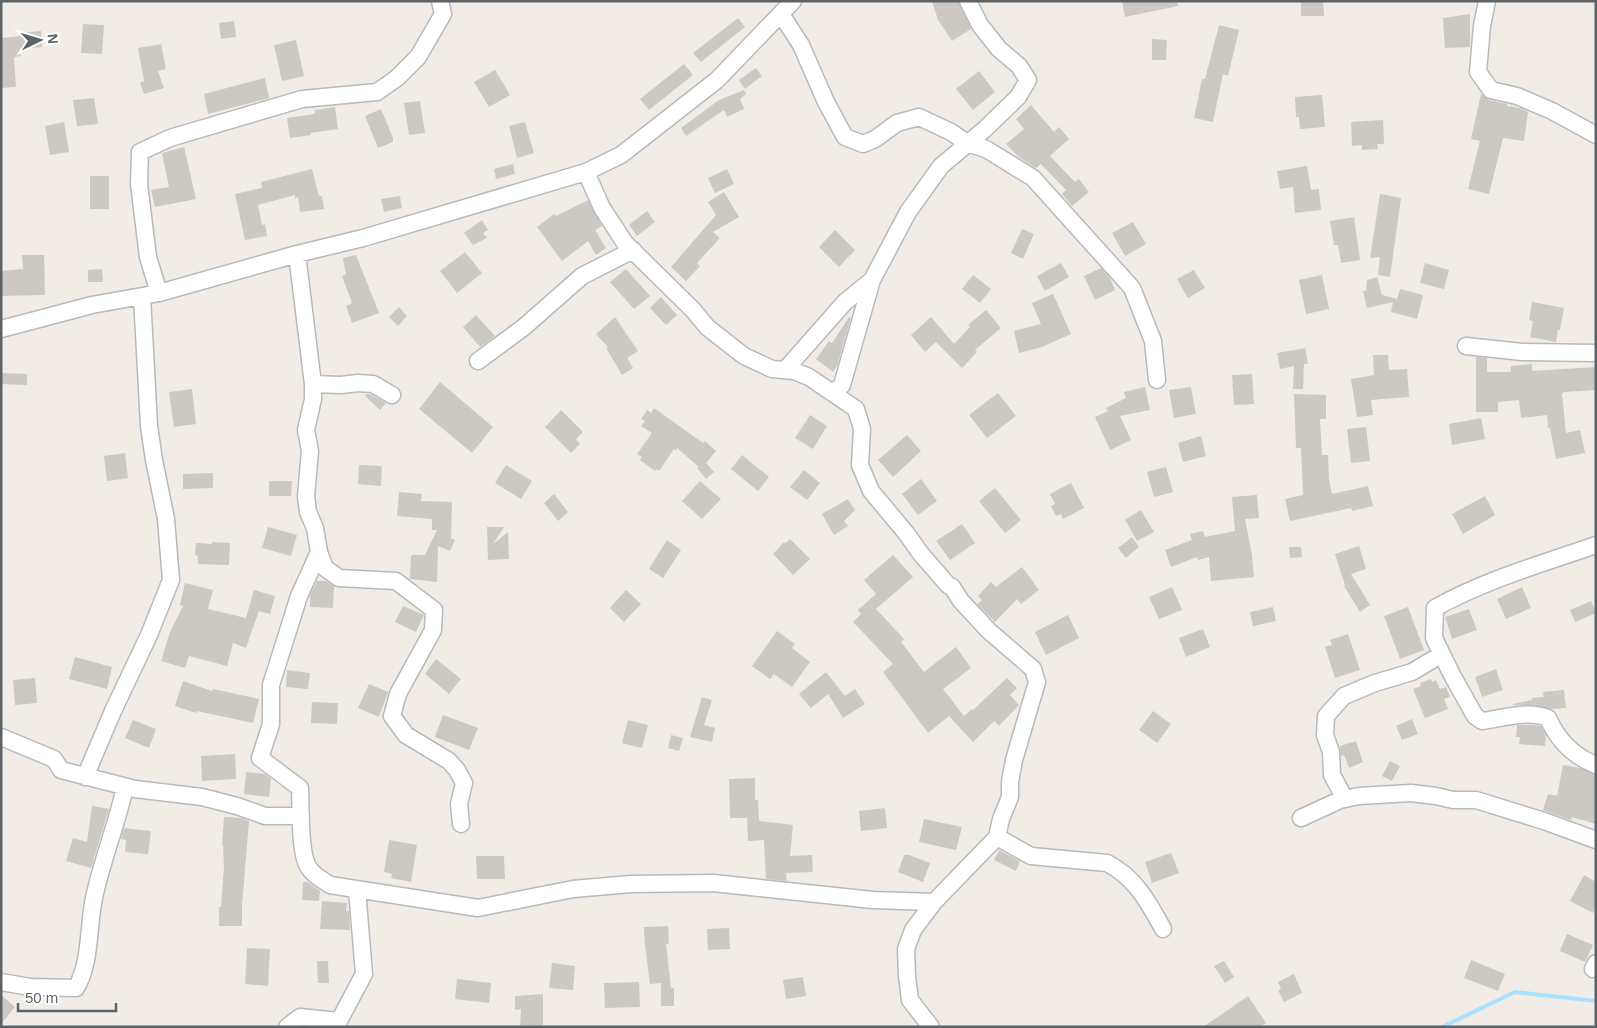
<svg xmlns="http://www.w3.org/2000/svg" width="1597" height="1028" font-family="Helvetica,sans-serif">
<style>
.lines{fill:none;stroke-linecap:round;stroke-linejoin:round}
.stream{stroke:#a8e2ff;stroke-width:4}
.building{fill:#ccc8c2}
.minor-casing{stroke:#b6b9bd;stroke-width:19}
.minor{stroke:#fff;stroke-width:16}
</style>
<rect width="100%" height="100%" fill="#f1ede6"/>
<g class="lines">
<path class="stream" d="M1442 1027 1515 992 1596 1001"/>
</g>
<path class="building" d="M932 1H958L971 29 952 41 938 20Z
M1122 1H1177L1178 6 1125 17Z
M1301 1H1323L1324 16H1301Z
M1470 14V47L1445 48 1443 18Z
M738 18 745 27 701 62 693 53Z
M234 21 236 37 221 39 219 23Z
M83 24 104 25 102 54 81 53Z
M1219 25 1239 30 1228 76 1223 74 1213 122 1194 118 1202 79H1205Z
M41 31 42 47 20 49 21 56 14 57 16 87 1 88V38L21 36 20 33Z
M1152 39 1167 40 1166 60H1152Z
M296 40 304 76 282 81 274 45Z
M161 44 166 69 158 71 164 88 144 94 140 83 144 81 138 48Z
M684 64 693 75 649 110 640 99Z
M756 68 762 76 745 89 739 80Z
M495 70 510 95 489 107 474 82Z
M979 71 995 92 973 110 956 89Z
M265 78 269 98 208 114 204 94Z
M744 90 746 94 740 99 744 109 727 117 724 110 686 136 681 128 719 100Z
M1481 94 1489 100 1507 104V106L1520 108 1528 112 1524 141 1503 138 1489 194 1468 189 1480 141 1471 139Z
M1322 95 1325 127 1300 129 1299 117H1296L1295 97Z
M94 98 98 124 77 126 73 100Z
M420 101 425 133 409 135 404 103Z
M1031 105 1054 132 1059 127 1069 139 1050 156 1075 182 1079 179 1089 192 1072 206 1062 194 1066 190 1041 164 1036 168 1019 157 1006 144 1024 129 1016 119Z
M335 107 338 129 310 133 311 135 290 138 287 118 315 114V110Z
M381 109 393 138V142L378 148 365 116Z
M1383 120 1384 144H1377L1378 149 1362 150V145L1352 146 1351 122Z
M64 122 69 152 50 155 45 126Z
M525 122 534 153 517 158 509 126Z
M184 147 196 199 155 207 151 190 169 187 162 153Z
M513 164 515 174 496 179 494 169Z
M1307 166 1311 190 1319 189 1321 210 1295 213 1293 187 1280 189 1277 171Z
M312 169 319 196H322L324 209 300 212 298 197 295 198V195L258 205 262 225 265 224 267 236 245 240 235 194 262 188 261 182Z
M727 169 734 184 715 193 708 178Z
M90 176H109V209H90Z
M724 192 739 217 713 232 720 238 697 263 700 266 686 281 671 267 716 215 708 202Z
M1380 194 1401 198 1390 277 1378 275 1380 257 1370 258Z
M400 196 402 208 384 212 381 199Z
M588 200 602 226 595 230 606 248 596 255 588 241 562 261 537 227 554 214 556 216Z
M647 211 655 222 637 236 629 225Z
M1354 217 1360 260 1341 263 1338 245H1334L1330 221Z
M482 220 488 230 483 233 487 238 473 245 464 233Z
M1133 222 1146 244 1125 256 1112 233Z
M1022 229 1034 234 1023 259 1011 253Z
M835 230 855 250 839 267 819 247Z
M465 252 482 273 457 293 440 271Z
M22 255H44L45 295 1 296V271L23 269Z
M356 255 379 313 352 323 346 306 352 303 342 276 346 274 343 258Z
M1061 263 1069 277 1045 291 1037 276Z
M1425 263 1449 270 1444 289 1420 283Z
M1101 268 1110 278 1115 290 1095 300 1084 276Z
M102 269 103 282H88V270Z
M626 269 650 296 634 309 610 282Z
M1194 270 1205 288 1188 298 1177 279Z
M973 275 991 289 980 303 962 289Z
M1322 275 1329 309 1306 314 1299 280Z
M1377 277 1382 295 1397 299 1400 289 1423 295 1417 319 1391 312 1393 302 1367 308 1363 291H1366L1367 280Z
M1053 294 1071 334 1042 347 1019 353 1014 331 1041 324 1032 303Z
M661 297 677 315 666 325 650 308Z
M1532 302 1564 308 1560 330H1558L1556 342 1530 337 1533 321 1529 320Z
M399 307 407 316 398 326 389 317Z
M986 310 1001 328 975 350 977 352 962 368 936 342 925 352 911 335 931 317 954 344 970 327 968 325Z
M476 315 495 336 480 347 463 327Z
M615 317 638 351 627 358 633 368 622 375 606 348 608 347 596 334Z
M849 317 851 318 837 366 833 372 816 359 829 341 832 343Z
M1305 348 1308 364H1304L1303 389H1293L1294 366 1280 369 1277 353Z
M1373 355H1388L1389 370 1407 369 1409 397 1371 400 1373 415 1357 417 1351 379 1374 375Z
M1476 357 1487 358V372H1511V366L1532 364V371L1596 367V390L1564 392 1562 394 1566 433 1580 430 1585 453 1556 459 1550 428H1548L1547 415 1521 418 1519 400 1498 402V412H1476Z
M1 373 27 374V385L1 384Z
M1252 374 1254 404 1234 405 1232 375Z
M440 382 493 427 472 453 419 409Z
M1145 387 1150 410 1120 416 1131 440 1110 450 1095 417 1108 411 1106 408 1126 398 1124 392Z
M1191 387 1196 414 1174 418 1169 390Z
M192 389 196 424 174 427 169 392Z
M998 393 1016 416 987 438 969 415Z
M367 394H370L386 403 380 410 365 396Z
M1294 394 1326 395V419H1320L1322 455H1328L1329 479 1332 494 1368 486 1373 506 1352 511 1351 508 1290 521 1285 499 1303 495 1301 448H1296Z
M654 408 703 443 705 441 716 451 706 463 714 472 706 479 697 468 699 467 677 448 676 451 674 449 659 471 657 469 655 471 640 460 642 457 637 454 652 433 641 426 645 421 641 419 647 410 651 413Z
M561 410 583 432 576 439 580 444 571 453 545 427Z
M810 415 827 426 813 449 795 438Z
M1481 418 1485 439 1452 445 1449 424Z
M1366 427 1370 461 1351 463 1347 429Z
M907 435 921 451 893 477 878 460Z
M1201 436 1206 456 1183 462 1178 443Z
M125 453 128 478 107 481 104 456Z
M742 455 769 477 758 491 731 469Z
M359 465 382 466 381 486 358 484Z
M506 465 532 481 521 499 495 483Z
M1166 467 1173 492 1154 497 1147 472Z
M804 470 820 483 807 500 790 487Z
M213 473V488L183 489V474Z
M921 479 937 501 918 515 902 494Z
M269 481H292L291 496H269Z
M700 481 721 499 702 519 682 501Z
M1071 483 1084 508 1063 519 1061 514 1056 516 1051 506 1055 504 1050 494Z
M995 488 1021 520 1005 533 979 501Z
M399 492 422 494 421 501 452 502 451 538 455 540 450 551 438 546 437 582 410 579 411 555H425L437 530H432V519L397 516Z
M554 494 568 512 558 521 544 503Z
M1257 495 1259 518 1245 519 1252 555 1254 577 1211 581 1209 557 1198 560 1197 557 1171 567 1165 550 1192 540 1190 534 1203 531 1205 537 1235 531 1232 497Z
M1485 496 1495 515 1463 534 1452 514Z
M848 499 855 510 844 521 848 526 834 535 822 514Z
M1141 510 1154 532 1137 541 1125 520Z
M962 524 975 543 950 560 936 541Z
M268 527 297 535 291 556 262 548Z
M487 527H504L493 544 508 532 509 559 488 560Z
M1132 537 1139 547 1126 558 1118 548Z
M790 539 810 559 793 575 773 554 784 542 785 544Z
M667 540 681 550 663 578 649 569Z
M212 542 230 543 229 565 198 564V556L195 555 196 543 212 544Z
M1359 546 1366 569 1351 574 1370 605 1360 612 1344 586 1345 585 1335 554Z
M1289 547H1301L1302 557 1290 558Z
M893 555 913 577 876 609 904 639 901 642 924 672 956 647 971 668 943 689 964 716 972 709 973 710 1007 678 1017 688 1010 695 1019 705 999 726 994 721 973 742 949 716 928 733 883 672 893 664 853 622 861 614 858 610 876 594 864 580Z
M1022 567 1039 590 1021 604 1017 599 995 622 977 604 982 600 978 596 991 582 996 587Z
M317 581H326L334 586 333 608 310 607V595Z
M185 583 213 590 208 609 246 618 254 590 275 596 270 614 259 611 246 648 233 643 227 666 189 656 185 668 161 661 170 632 183 606 180 605Z
M1172 587 1182 610 1159 619 1149 597Z
M1522 587 1531 608 1506 619 1497 599Z
M626 590 641 604 624 622 610 608Z
M1591 601 1596 613 1575 622 1570 610Z
M403 606 424 615 416 632 395 622Z
M1273 607 1276 621 1253 626 1250 612Z
M1408 607 1424 650 1400 659 1384 616Z
M1469 609 1477 630 1452 639 1445 617Z
M1068 615 1079 638 1046 655 1035 632Z
M1203 629 1210 647 1186 657 1179 638Z
M777 631 795 644 792 648 810 662 792 687 774 674 770 679 752 666Z
M1348 634 1360 670 1335 678 1325 647 1332 645 1330 640Z
M75 657 112 667 107 689 69 679Z
M436 659 461 679 449 694 425 674Z
M1496 669 1503 690 1482 697 1475 677Z
M287 670 310 673 308 689 286 687Z
M826 672 845 696 855 689 865 704 843 718 828 694 811 708 799 694Z
M35 678 37 703 15 705 13 680Z
M1431 679 1432 682 1436 680 1440 689 1446 687 1450 697 1444 699 1448 709 1425 718 1413 689 1421 686 1420 683Z
M183 681 212 691 213 689 259 699 253 723 197 711 196 713 175 706Z
M369 684 388 692 379 717 358 708Z
M1564 690 1566 708 1553 709 1533 705H1514L1513 704 1532 700V698L1544 697 1543 692Z
M702 697 712 700 704 725 715 728 712 742 690 737Z
M312 702 338 703 337 724 311 723Z
M1153 711 1171 724 1157 743 1139 730Z
M443 715 478 728 469 750 435 737Z
M1412 719 1418 734 1402 740 1396 726Z
M133 720 156 729 149 748 125 738Z
M628 720 648 725 642 748 622 743Z
M1517 725H1531L1541 726 1546 735 1545 746 1519 744 1520 737H1516Z
M671 735 683 738 679 751 668 748Z
M1356 741 1363 762 1349 768 1344 755 1341 756 1340 746Z
M235 754 236 779 202 781 201 756Z
M1390 761 1400 766 1392 781 1382 776Z
M1563 765 1580 768 1596 775V824L1572 817 1571 820 1543 810 1548 794 1557 796Z
M246 772 265 774 271 779 269 797 244 794Z
M755 778V800H758L759 821 793 825 790 856 812 855 813 872 786 873 787 881 766 879 764 840 748 841 747 818H730L729 779Z
M92 806 109 809 91 868 66 861 73 838 87 842Z
M885 808 887 828 861 831 859 811Z
M224 817 242 818 249 821 242 905V926H219V907H221L224 867 223 845H222Z
M924 819 962 827 956 850 919 842Z
M124 828 151 831 148 854 125 852 126 840 121 839Z
M389 840 417 845 411 882 391 878 392 874 384 872Z
M999 850 1020 861 1016 871 994 860Z
M1171 853 1179 873 1152 883 1145 862Z
M904 855H909L930 863 923 882 898 872Z
M476 856H504L505 879H477Z
M1584 875 1596 882V907L1593 913 1570 901Z
M303 882H308L320 891 319 901 302 900Z
M322 901 347 903 346 911H349L350 930 320 929Z
M668 926 669 944H666L671 988H674V1006H661V983L650 984 645 945 644 927Z
M729 928 730 949 708 950 707 929Z
M1567 934 1593 945 1585 962 1560 951Z
M247 948 270 949 268 986 245 984Z
M1471 960 1505 974 1498 991 1464 978Z
M317 961H328L329 983H318Z
M1224 961 1234 977 1225 983 1214 966Z
M552 963 575 966 573 990 549 988Z
M1294 974 1302 993 1284 1002 1278 990 1281 989 1278 982Z
M803 977 806 996 786 999 783 980Z
M457 979 491 983 489 1003 455 999Z
M639 982 640 1007 605 1008 604 983Z
M543 994V1027H520L521 1009 515 1010V996Z
M1 995 15 1007 1 1024Z
M1248 996 1266 1023 1259 1027H1203Z"/>
<g class="lines">
<defs>
<path id="minor" d="M1487 1 1482 26 1478 72 1491 90 1517 96 1552 111 1596 135
M781 14 801 45 826 102 845 137 863 144 875 139 897 123 919 117 951 132 967 143 986 149 1033 178 1132 288 1153 341 1157 380
M586 172 602 208 625 243 694 311 707 327 744 356 772 369 794 371 809 377 856 409 862 429 860 465 871 491 906 533 921 554 948 585 952 587 961 601 989 631 1033 669 1037 682 1014 760 1010 782V797L1001 819 997 837 934 902 913 930 906 949 907 976 910 1000 931 1027
M297 254 313 384V399L306 430 310 451 306 496 308 512 315 528 319 552 325 568 339 578 396 581 434 610 433 630 398 694 392 716 406 735 449 761 457 770 464 783 459 804 461 824
M159 293 148 257 139 184 140 152 170 138 302 99 377 92 397 78 418 57 443 14 440 1
M1 329 92 305 159 293 297 254 363 238 586 172 621 155 717 80 793 1
M1466 346 1522 352 1596 353
M478 361 524 327 582 276 633 250
M785 370 845 302 872 280
M313 384 341 385 358 383 373 384 392 395
M833 393 842 385 872 280 908 212 941 166 985 129 1018 97 1028 80 1019 66 999 49 980 25 968 1
M1596 545C1541 564 1485 580 1435 608L1434 638 1452 675 1475 716 1482 721C1504 718 1526 710 1548 718 1558 741 1573 756 1596 765
M319 552 299 596 271 685V724L260 758 300 788C301 806 299 855 309 868 314 876 323 880 330 885L478 908 573 889 631 884 713 883 873 900 934 902
M1 737 54 759 61 770 135 789 202 797 237 806 265 816H301
M85 777 113 711 149 635 171 580 166 519 154 460 149 426 142 296
M1345 799 1332 775 1331 752 1325 735 1326 716 1344 696 1375 683 1412 672 1442 654
M1301 818 1340 800 1359 796 1411 793 1436 796 1453 800H1476L1544 821 1596 840
M997 837 1031 856 1107 863C1135 877 1149 903 1163 929
M1593 969 1596 963
M1 982 30 987 76 988C91 963 88 926 94 898 102 860 117 824 125 787
M287 1027 300 1017 339 1021 364 974 357 890"/>
</defs>
<use href="#minor" class="minor-casing"/>
<use href="#minor" class="minor"/>
</g>
<rect width="1597" height="1028" fill="none" stroke="#5e6367" stroke-width="5"/>
<g transform="translate(40 40) rotate(85)" stroke="#ffffff" stroke-width="4" paint-order="stroke">
<path d="M0-4L9 19L0 12L-9 19Z" fill="#5e6367"/>
<text y="-8" font-size="14" font-weight="bold" text-anchor="middle" fill="#5e6367">N</text>
</g>
<path d="M18 1003v8h98v-8" fill="none" stroke="#5e6367" stroke-width="2.5"/>
<text x="25" y="1003" font-size="15" fill="#5e6367" stroke="#ffffff" stroke-width="4" paint-order="stroke">50 m</text>
</svg>
